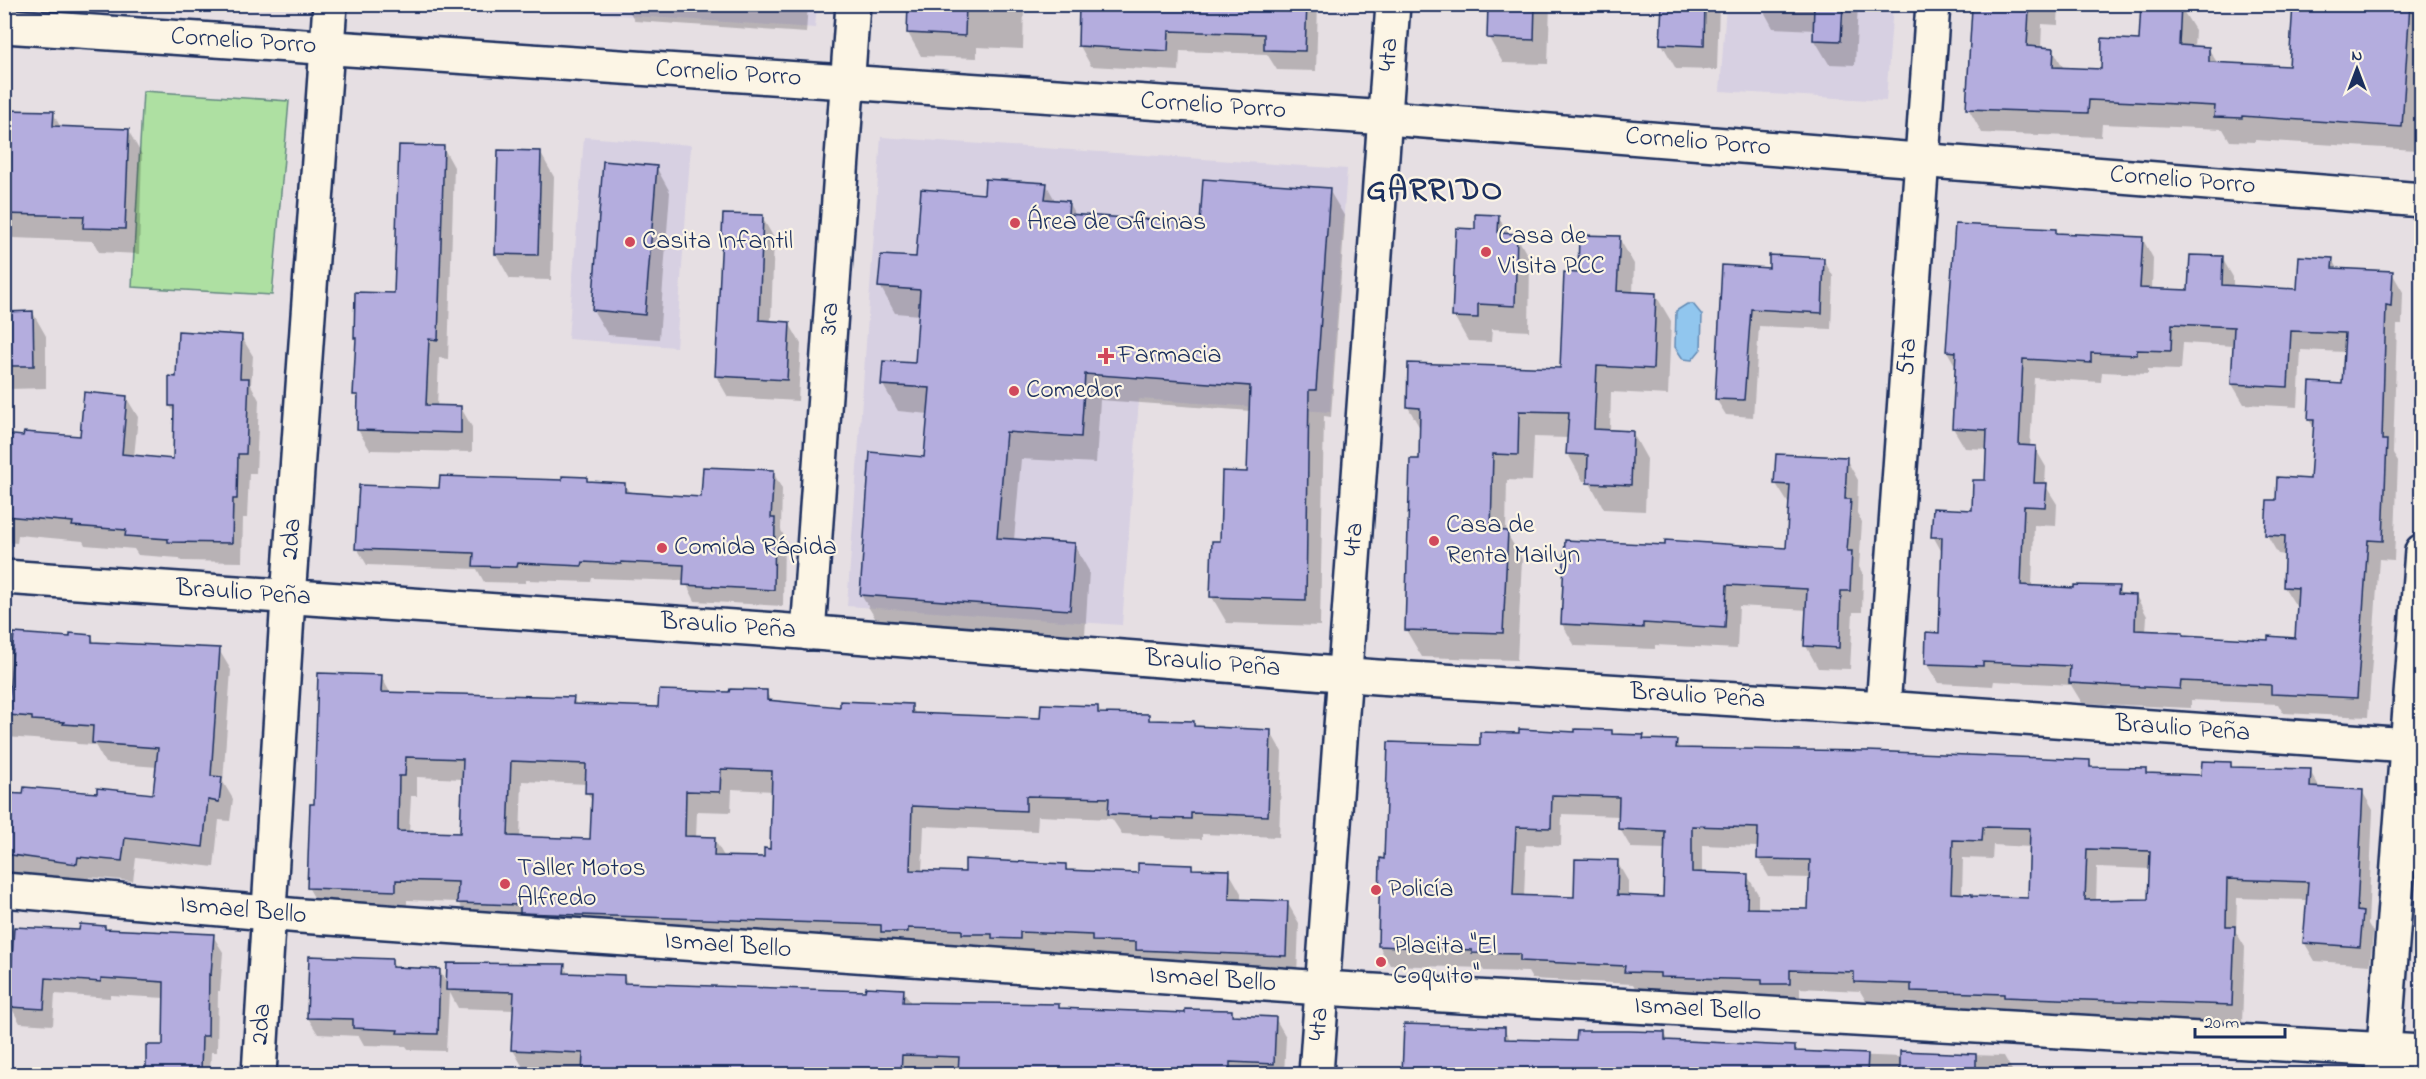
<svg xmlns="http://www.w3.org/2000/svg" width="2426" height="1079" font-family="'Indie Flower',sans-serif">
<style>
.built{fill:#d7d0e2}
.green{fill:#aee0a2;stroke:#648880;stroke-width:1.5}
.water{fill:#91c6ee;stroke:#628ab4;stroke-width:1.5}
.shadow{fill:#0003;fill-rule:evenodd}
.building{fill:#b4adde;stroke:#1b2f5e;stroke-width:1.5;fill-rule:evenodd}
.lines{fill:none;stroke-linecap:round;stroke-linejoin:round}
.minor-casing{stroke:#1b2f5e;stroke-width:38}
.tertiary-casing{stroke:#1b2f5e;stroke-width:38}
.secondary-casing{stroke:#1b2f5e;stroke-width:38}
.minor{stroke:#fcf5e5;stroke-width:33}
.tertiary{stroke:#fcf5e5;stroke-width:33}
.secondary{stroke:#fcf5e5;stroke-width:33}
.poi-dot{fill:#d1495b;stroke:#fcf5e5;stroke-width:2}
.labels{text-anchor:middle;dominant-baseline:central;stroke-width:4.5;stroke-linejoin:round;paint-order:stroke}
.street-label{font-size:26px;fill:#1b2f5e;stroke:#fcf5e5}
.poi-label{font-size:26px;fill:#1b2f5e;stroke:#fcf5e5;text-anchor:start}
.district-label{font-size:32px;font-weight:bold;letter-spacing:1.5px;fill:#1b2f5e;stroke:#fcf5e5}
</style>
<rect width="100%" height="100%" fill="#e6dfe3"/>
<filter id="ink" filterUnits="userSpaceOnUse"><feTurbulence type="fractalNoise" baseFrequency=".0167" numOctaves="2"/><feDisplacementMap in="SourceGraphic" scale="12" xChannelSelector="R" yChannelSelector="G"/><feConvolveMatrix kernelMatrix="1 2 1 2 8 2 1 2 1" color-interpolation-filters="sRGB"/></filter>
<g filter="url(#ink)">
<path class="built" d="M465 5 817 4V5L815 28Z
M1726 5H1893L1886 101 1720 91Z
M584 137 691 145 676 347 568 339Z
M881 137 1347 169 1330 412 1139 399 1122 625 847 606Z"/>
<path class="green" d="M143 91 289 101 272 295 132 287Z"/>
<path class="water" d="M1687 304H1693L1702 315 1701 349 1692 360 1683 359 1675 347 1676 311Z"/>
<path class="shadow" d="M417 4H474L473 9Z
M625 4H808L806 33 635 21Z
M909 4H1024L1023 49 977 47V58L921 56 908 33Z
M1081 4H1318L1316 71 1277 70 1267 54 1180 51 1179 71 1091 66 1080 46Z
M1490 4H1550L1548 64 1503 63 1489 38Z
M1663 4H1719L1717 70 1676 69 1662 44Z
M1760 4H1858L1855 65 1829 64 1814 39 1815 30 1773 28Z
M1973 4H2059L2058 25 2042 24 2041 49H2053L2064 69 2102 70 2141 41 2180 6 2195 30 2194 47 2208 48 2218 64 2290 67 2294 4H2422V58L2416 150 2255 140V142L2230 141 2223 129 2102 124 2101 137 1982 133 1968 108Z
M4 111 53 113 61 128 128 130 142 155 139 254 99 252 93 241 13 238 4 224Z
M443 147 454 167 448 359 439 358 437 407 461 408 472 427V452L370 450 358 430 359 402 355 395 357 341 355 337 395 294Z
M540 152 554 177 551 280 510 279 496 254Z
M656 167 670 192 659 339 608 335 593 310Z
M1046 184 1056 202H1068L1076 216 1201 225 1329 190 1345 217 1331 417 1324 416 1320 626 1227 623 1212 597 1221 543 1249 474 1251 411 1100 400 1096 463 1021 459 1014 540 1074 545 1089 571 1085 636 877 621 861 595 926 458 929 414 898 411 883 385 916 365 920 315 895 313 880 286 917 259 985 196Z
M1498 216 1509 235H1516L1530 260 1529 331 1492 329 1491 342 1468 341 1454 316 1476 230Z
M762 217 774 238 771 322 789 323 801 344 798 401 728 397 716 376Z
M2055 231 2057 234 2142 238 2153 258 2152 290 2189 291 2222 258 2233 277V287L2298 290 2332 260 2338 270 2392 273 2403 292 2402 325H2397L2393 453 2398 461 2394 560 2379 559 2368 717 2283 713 2278 704 2191 700V708L2082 703 2071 685 1994 681 1993 686 1938 683 1926 663 1940 634 1943 554 1933 536 1973 512 1986 482 1988 449 1965 448 1953 428 1956 367 1947 351ZM2183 343 2234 346 2232 384 2244 404 2298 407 2301 350 2345 352 2344 386 2309 420 2315 429 2312 480 2278 502 2267 535 2278 554 2286 555 2284 587 2296 606H2298L2296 639 2269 641 2184 637 2146 632 2147 616 2136 596H2122L2118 588 2075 589 2032 587 2034 525 2056 526 2057 504 2045 485 2046 467 2035 448H2030L2034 378 2101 382 2102 372 2148 374V369L2181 370Z
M1619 238 1634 264 1633 293 1655 294 1671 321 1668 395 1611 392 1610 431 1632 432 1647 459 1645 511 1604 509 1589 481H1583L1568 454 1569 438 1534 437 1532 481 1507 480 1506 532 1522 559 1517 660 1422 657 1406 630 1421 430 1408 407 1561 369 1579 274Z
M1823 259 1833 276 1831 329 1759 326 1753 417 1726 415 1716 399 1723 267 1770 269Z
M4 312 33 313 46 336V388L9 389 4 381Z
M241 336 253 356 251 385 259 400 256 473H249L247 518H243L242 562 181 561 179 558 138 555 134 549 85 545 83 541 18 535 17 543 4 542V435L82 438 126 397 138 417 134 457 174 460 176 415 170 406 177 378Z
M1846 459 1858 480 1857 513 1862 522 1859 567 1863 574 1862 612H1853L1850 669 1818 668 1806 646 1808 610 1739 606 1737 649 1655 645V649L1575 646 1562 624 1787 549 1790 506 1776 484Z
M773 472 782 489 781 530 784 536 783 606 695 601 685 581 592 578 591 582 526 580V583L484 582 477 569 367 565 357 548 441 490 586 479 589 483 625 485 630 494 703 498Z
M91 636 96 644 219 650 231 670 223 782 233 799 230 821 219 820 214 867 136 858 133 881 89 877 88 884 12 874 11 884 4 883V794L154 796 158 767 105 763 95 745 77 744 75 742 6 737 4 751V640Z
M381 676 391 694 573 698 577 705 659 709 731 693 766 692 772 702 842 708 911 706 916 714 1042 719 1097 707 1102 714 1148 716 1151 722 1193 723 1196 728 1270 731 1282 752 1279 837 1202 834V839L1166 838 1164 836 1122 834 1112 819 1038 816 1037 831 924 826 922 872 966 873 1065 865 1069 872 1140 875 1191 867 1193 870 1229 872 1241 893V901L1287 902 1299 923 1297 976 1105 961 1102 955 471 923 458 902 407 900V911L320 908 308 887 315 806ZM417 777 463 779 461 834 409 833 411 796H417ZM522 781 587 784V792L593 803 591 840 520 838ZM732 789 773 791 771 850 765 859 725 858 714 839 696 838 697 811 731 812Z
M1611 732 1613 735 1643 737 1645 740 1676 742 1680 749 2089 762 2093 769 2145 770 2148 775 2203 777 2230 763 2233 768 2310 771 2320 789 2362 791 2373 810 2368 924 2373 932 2370 965 2315 961 2304 942 2308 900 2237 898 2236 932 2245 947 2242 1023 2069 1018 1923 1010 1919 1003 1866 1001 1860 991 1800 988V1003L1637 991 1633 984 1532 979 1528 972 1484 971 1482 968 1390 965 1379 946 1386 860 1481 747 1577 733ZM1562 814 1620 816V829L1631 848 1666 849 1664 899 1628 897V881L1617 862 1575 898 1524 897 1526 845 1561 846ZM1702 845 1758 847V858L1769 877 1810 878 1809 911 1758 910V894L1747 875 1702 874ZM1993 845 2031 847 2030 899 1972 898 1962 895 1963 858 1992 859ZM2097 867 2151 869 2150 901H2096Z
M104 927 106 930 213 936 223 952 220 991H218L217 1052H211L210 1074H148V1046L164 1047 165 998 110 995V998L55 994 53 1025 20 1023 12 1009 4 1008V929L81 932Z
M391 960 396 969 439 970 448 985 564 966 569 975 624 976 628 984 867 993 903 990 911 1003 1059 1005 1061 1010 1186 1015 1231 1011 1234 1017 1275 1018 1286 1037 1284 1074H584V1071L524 1069 513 1050 514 1010 458 1008 449 991 446 1051 409 1050 406 1046 364 1045 359 1036 318 1034 308 1018Z
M1405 1026 1504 1029 1511 1041 1578 1043 1665 1034 1669 1042 1794 1047 1798 1053 1902 1057V1053L2004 1056 2014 1074H2029H1404Z
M2076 1067 2124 1068 2127 1074H2076Z"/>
<path class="building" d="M908 4H966L965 36 907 33Z
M1079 4H1307L1305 51 1264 50V34L1169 31 1168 51 1078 46Z
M1488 4H1535L1534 40 1487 38Z
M1662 4H1705L1704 46 1660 44Z
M1814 4H1843L1841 41 1813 40Z
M2141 4H2181L2179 45 2209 47V62L2289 66 2293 4H2410L2402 127 2242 116V118L2214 117 2215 106 2136 102 2089 100 2088 113 1966 109 1972 8 2029 11 2027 46 2054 48 2053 67 2101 69 2102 38 2139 40Z
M4 110 54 111 53 126 129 129 125 229 83 228 84 216 4 214Z
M399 145 444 146 438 340 429 339 426 405 461 406V433L357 430 358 395H353L356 338H354L355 292 394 293Z
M498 150 541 151 538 255 495 254Z
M603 161 657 166 645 315 592 310Z
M985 179 1047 183 1045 199 1069 201 1068 214 1200 223 1203 179 1330 188 1316 390H1309L1306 600 1210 597 1212 541H1220L1222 471 1247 472 1250 386 1085 374 1081 437 1006 432 997 538 1075 543 1070 610 860 595 870 452 924 457 930 388 881 385 883 361 915 363 920 290 878 287 881 255 916 257 921 189 984 194Z
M723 214 763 215 759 320 790 322 787 380 715 376Z
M1475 214 1499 215 1498 233 1517 234 1515 306 1478 304V318L1452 317 1456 228 1475 229Z
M1955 224 2056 229V233L2143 237 2140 288 2188 290 2190 255 2223 256 2222 285 2297 289 2299 256 2333 258 2332 268 2393 271 2391 306 2386 305 2382 440H2387L2383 541 2368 540 2357 698 2271 694V685L2181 681 2180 689 2069 683 2070 666 1983 662V666L1925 664 1926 632 1939 633 1942 537H1931L1933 508 1972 510 1973 480H1985L1987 430 1952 428 1956 352 1946 351ZM2172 324 2234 327 2231 384 2288 387 2291 331 2345 333 2342 384 2310 382 2308 420H2314L2310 479 2277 477 2276 500H2267L2265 535 2285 536 2283 587 2298 588 2295 638 2268 636V640L2183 635V632L2135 630 2136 595 2118 594 2119 586 2074 585V588L2021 585 2024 506 2045 507 2047 483H2034L2036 446 2019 445 2023 359 2091 363V353L2137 355V350L2171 351Z
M1579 235 1620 236 1617 291 1656 293 1653 369 1597 366 1594 429 1633 431 1631 485 1587 483 1588 455 1566 454 1569 412 1519 411 1518 455 1493 454 1491 530 1508 531 1503 633 1405 630 1410 459H1419L1420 408 1407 407 1408 363 1560 368 1564 272 1578 273Z
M1769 255 1824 258 1822 313 1751 309 1744 400 1715 399 1722 265 1769 268Z
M33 311 34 366H4V312Z
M178 331 242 335 240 378H249L246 454H238L237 499H233L232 543 168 542V539L125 536 126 530 72 526 73 522 4 516V434L23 436 24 432 80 436 84 392 127 396 122 454 173 459 174 406H169V376L176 377Z
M1776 454 1847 457 1845 499H1851L1847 551H1852L1850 591H1841L1839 648 1804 646 1807 589 1727 585 1725 628 1643 623V628L1561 624 1565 540 1665 545V540L1786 548 1790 485 1774 484Z
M703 467 774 470 771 518H775L774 590 683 585 684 565 621 562V564L583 562 582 566 518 563 517 567 473 566 474 553 355 549 359 485 439 488 440 476 562 480V476L587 477V481L625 483V492L701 497Z
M14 633 70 637V633L92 635V642L220 648 211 776 222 777 219 802 208 800 203 847 125 838 122 861 78 857 77 864 4 854V793L23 794 24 787 97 793V788L153 794 158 748 92 743 93 726 63 724 64 722 32 720V717L8 715Z
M318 673 382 675 381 692 574 697 573 704 658 707 659 690 729 692 730 689 767 690V700L840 707V701L912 704V713L1040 718 1041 704 1098 706V713L1149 714V720L1194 721V726L1271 730 1268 816 1191 813V819L1152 818V816L1108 814 1109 798 1026 796V811L912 806 910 870 965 872V859L1066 864V870L1138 873V863L1192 865V869L1230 870 1229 899 1288 901 1286 956 1136 950V942L1092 941V935L1020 932V939L992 938V934H962V930L908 928V932H881V925L520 913V905L457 903 458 882 396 880V891L307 888 310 804H314ZM406 757 463 759 460 833 398 831 399 776H405ZM511 761 586 764 585 793H592L590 839 508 836ZM721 769 772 771 770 849 764 848V857L714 856 715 837 685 836 686 791 720 792Z
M1519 729 1575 732V729L1612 730V734L1644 735 1643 739 1677 740 1676 748 1868 751 2090 760V767L2146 768V773L2201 775 2202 761 2231 762V767L2311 769 2310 787 2363 790 2357 911 2363 912 2360 947 2303 943 2308 882 2227 879 2226 926H2235L2232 1005 2057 999 2004 997V994L1911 991V984L1854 982V972L1790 970V984H1762V980L1660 977V973L1624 972 1625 966 1520 961V954L1472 953V950L1378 946 1380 858 1384 859 1388 742 1480 745V732L1519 733ZM1552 795 1619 797 1618 829 1665 831 1663 897 1617 895 1618 860 1575 859 1574 897 1513 895 1516 827 1551 828ZM1692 826 1758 828 1757 859 1810 860 1808 909 1747 908 1748 874 1692 872ZM1983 827 2030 828 2028 898 1972 896V894L1951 893 1953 840 1982 841ZM2087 849 2150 851 2148 899 2085 900Z
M80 924 105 926V929L214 934 211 975 209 974 208 1036H202L201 1073 146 1072V1045H163L164 982 101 978V982L46 978 44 1009 9 1007 14 927 79 930Z
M309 956 392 959V967L440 969 438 1034 397 1033 398 1030 353 1028V1019L307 1018Z
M447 963 565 964 564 973 624 975V983L865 991 866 987 904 989 903 1002 1059 1004V1008L1185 1013V1009L1232 1010V1015L1276 1017 1274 1064 1230 1062V1074L1168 1073 1167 1074H1014V1072L958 1071 959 1057 902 1055 901 1074H862V1072L794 1069V1074H582L583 1053 511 1050 514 992 446 990Z
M1404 1024 1505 1027V1039L1576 1041 1577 1031H1629L1665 1032V1040L1795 1046V1051L1868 1054 1867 1074H1402Z
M1900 1051 1976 1054V1074H1900Z"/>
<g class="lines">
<defs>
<g id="minor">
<path id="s1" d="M4 577 777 630 1377 677 1883 708 2422 746"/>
<path id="s2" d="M808 633 853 4"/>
<path id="s3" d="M1883 708 1933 4"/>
<path id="s4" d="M4 890 301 916 1322 988 2422 1052"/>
<path id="s5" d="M259 1074 288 598 327 47"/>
<path d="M2382 1074 2422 551"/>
</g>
<g id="tertiary">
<path id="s6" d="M1387 118 2422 200"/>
</g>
<g id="secondary">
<path id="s7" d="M4 26 1387 118"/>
<path d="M327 47 330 4"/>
<path id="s8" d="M1316 1074 1393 4"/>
</g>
</defs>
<use href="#minor" class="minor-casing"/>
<use href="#tertiary" class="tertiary-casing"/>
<use href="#secondary" class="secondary-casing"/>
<use href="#minor" class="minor"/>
<use href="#tertiary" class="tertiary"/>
<use href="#secondary" class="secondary"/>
</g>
</g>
<g class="poi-dot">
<circle cx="1015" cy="223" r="6"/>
<circle cx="630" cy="242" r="6"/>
<circle cx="1486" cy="252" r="6"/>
<path d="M1103 347h6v6h6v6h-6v6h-6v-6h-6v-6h6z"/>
<circle cx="1014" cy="391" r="6"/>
<circle cx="1434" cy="541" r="6"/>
<circle cx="662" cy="548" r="6"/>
<circle cx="505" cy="884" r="6"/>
<circle cx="1376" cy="890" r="6"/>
<circle cx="1381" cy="962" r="6"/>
</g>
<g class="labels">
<g class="street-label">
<text stroke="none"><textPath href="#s7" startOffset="240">Cornelio Porro</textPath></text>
<text stroke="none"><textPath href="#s8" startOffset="1022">4ta</textPath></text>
<text stroke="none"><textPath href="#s7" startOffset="726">Cornelio Porro</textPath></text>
<text stroke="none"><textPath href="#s7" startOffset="1212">Cornelio Porro</textPath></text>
<text stroke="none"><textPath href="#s6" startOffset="312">Cornelio Porro</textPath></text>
<text stroke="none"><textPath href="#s6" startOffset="798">Cornelio Porro</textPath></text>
<text stroke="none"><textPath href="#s2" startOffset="315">3ra</textPath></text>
<text stroke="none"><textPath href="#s3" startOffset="352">5ta</textPath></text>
<text stroke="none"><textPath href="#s5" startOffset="536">2da</textPath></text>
<text stroke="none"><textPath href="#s8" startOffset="536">4ta</textPath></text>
<text stroke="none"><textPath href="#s1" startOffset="240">Braulio Peña</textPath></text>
<text stroke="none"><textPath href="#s1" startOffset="726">Braulio Peña</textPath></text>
<text stroke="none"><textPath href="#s1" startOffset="1212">Braulio Peña</textPath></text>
<text stroke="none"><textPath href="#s1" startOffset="1698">Braulio Peña</textPath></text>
<text stroke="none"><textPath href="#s1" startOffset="2184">Braulio Peña</textPath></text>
<text stroke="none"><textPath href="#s4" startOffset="240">Ismael Bello</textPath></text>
<text stroke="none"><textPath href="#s4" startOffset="726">Ismael Bello</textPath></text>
<text stroke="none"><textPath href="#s4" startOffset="1212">Ismael Bello</textPath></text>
<text stroke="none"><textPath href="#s4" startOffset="1698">Ismael Bello</textPath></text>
<text stroke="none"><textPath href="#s5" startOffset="50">2da</textPath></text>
<text stroke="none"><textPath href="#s8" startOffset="50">4ta</textPath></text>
</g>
<g class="poi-label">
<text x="1027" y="223">Área de Oficinas</text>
<text x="1498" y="237">Casa de<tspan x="1498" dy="30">Visita PCC</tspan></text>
<text x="642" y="242">Casita Infantil</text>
<text x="1118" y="356">Farmacia</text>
<text x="1026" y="391">Comedor</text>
<text x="1446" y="526">Casa de<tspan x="1446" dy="30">Renta Mailyn</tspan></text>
<text x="674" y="548">Comida Rápida</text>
<text x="517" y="869">Taller Motos<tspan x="517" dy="30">Alfredo</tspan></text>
<text x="1388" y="890">Policía</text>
<text x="1393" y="947">Placita "El<tspan x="1393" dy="30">Coquito"</tspan></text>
</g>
<g class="district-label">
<text x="1435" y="191">GARRIDO</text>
</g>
</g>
<rect width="2426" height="1079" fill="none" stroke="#fcf5e5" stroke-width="24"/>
<rect x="12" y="12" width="2402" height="1055" fill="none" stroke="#1b2f5e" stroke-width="2" filter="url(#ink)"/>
<g transform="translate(2357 69)" stroke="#fcf5e5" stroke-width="4.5" paint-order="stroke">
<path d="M0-4.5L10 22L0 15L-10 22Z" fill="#1b2f5e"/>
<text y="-9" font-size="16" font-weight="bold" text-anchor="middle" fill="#1b2f5e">N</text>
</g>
<path d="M2195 1028v9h90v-9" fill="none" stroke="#1b2f5e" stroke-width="3"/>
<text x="2204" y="1028" font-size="18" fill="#1b2f5e" stroke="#fcf5e5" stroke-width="4.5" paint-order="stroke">20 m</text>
</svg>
